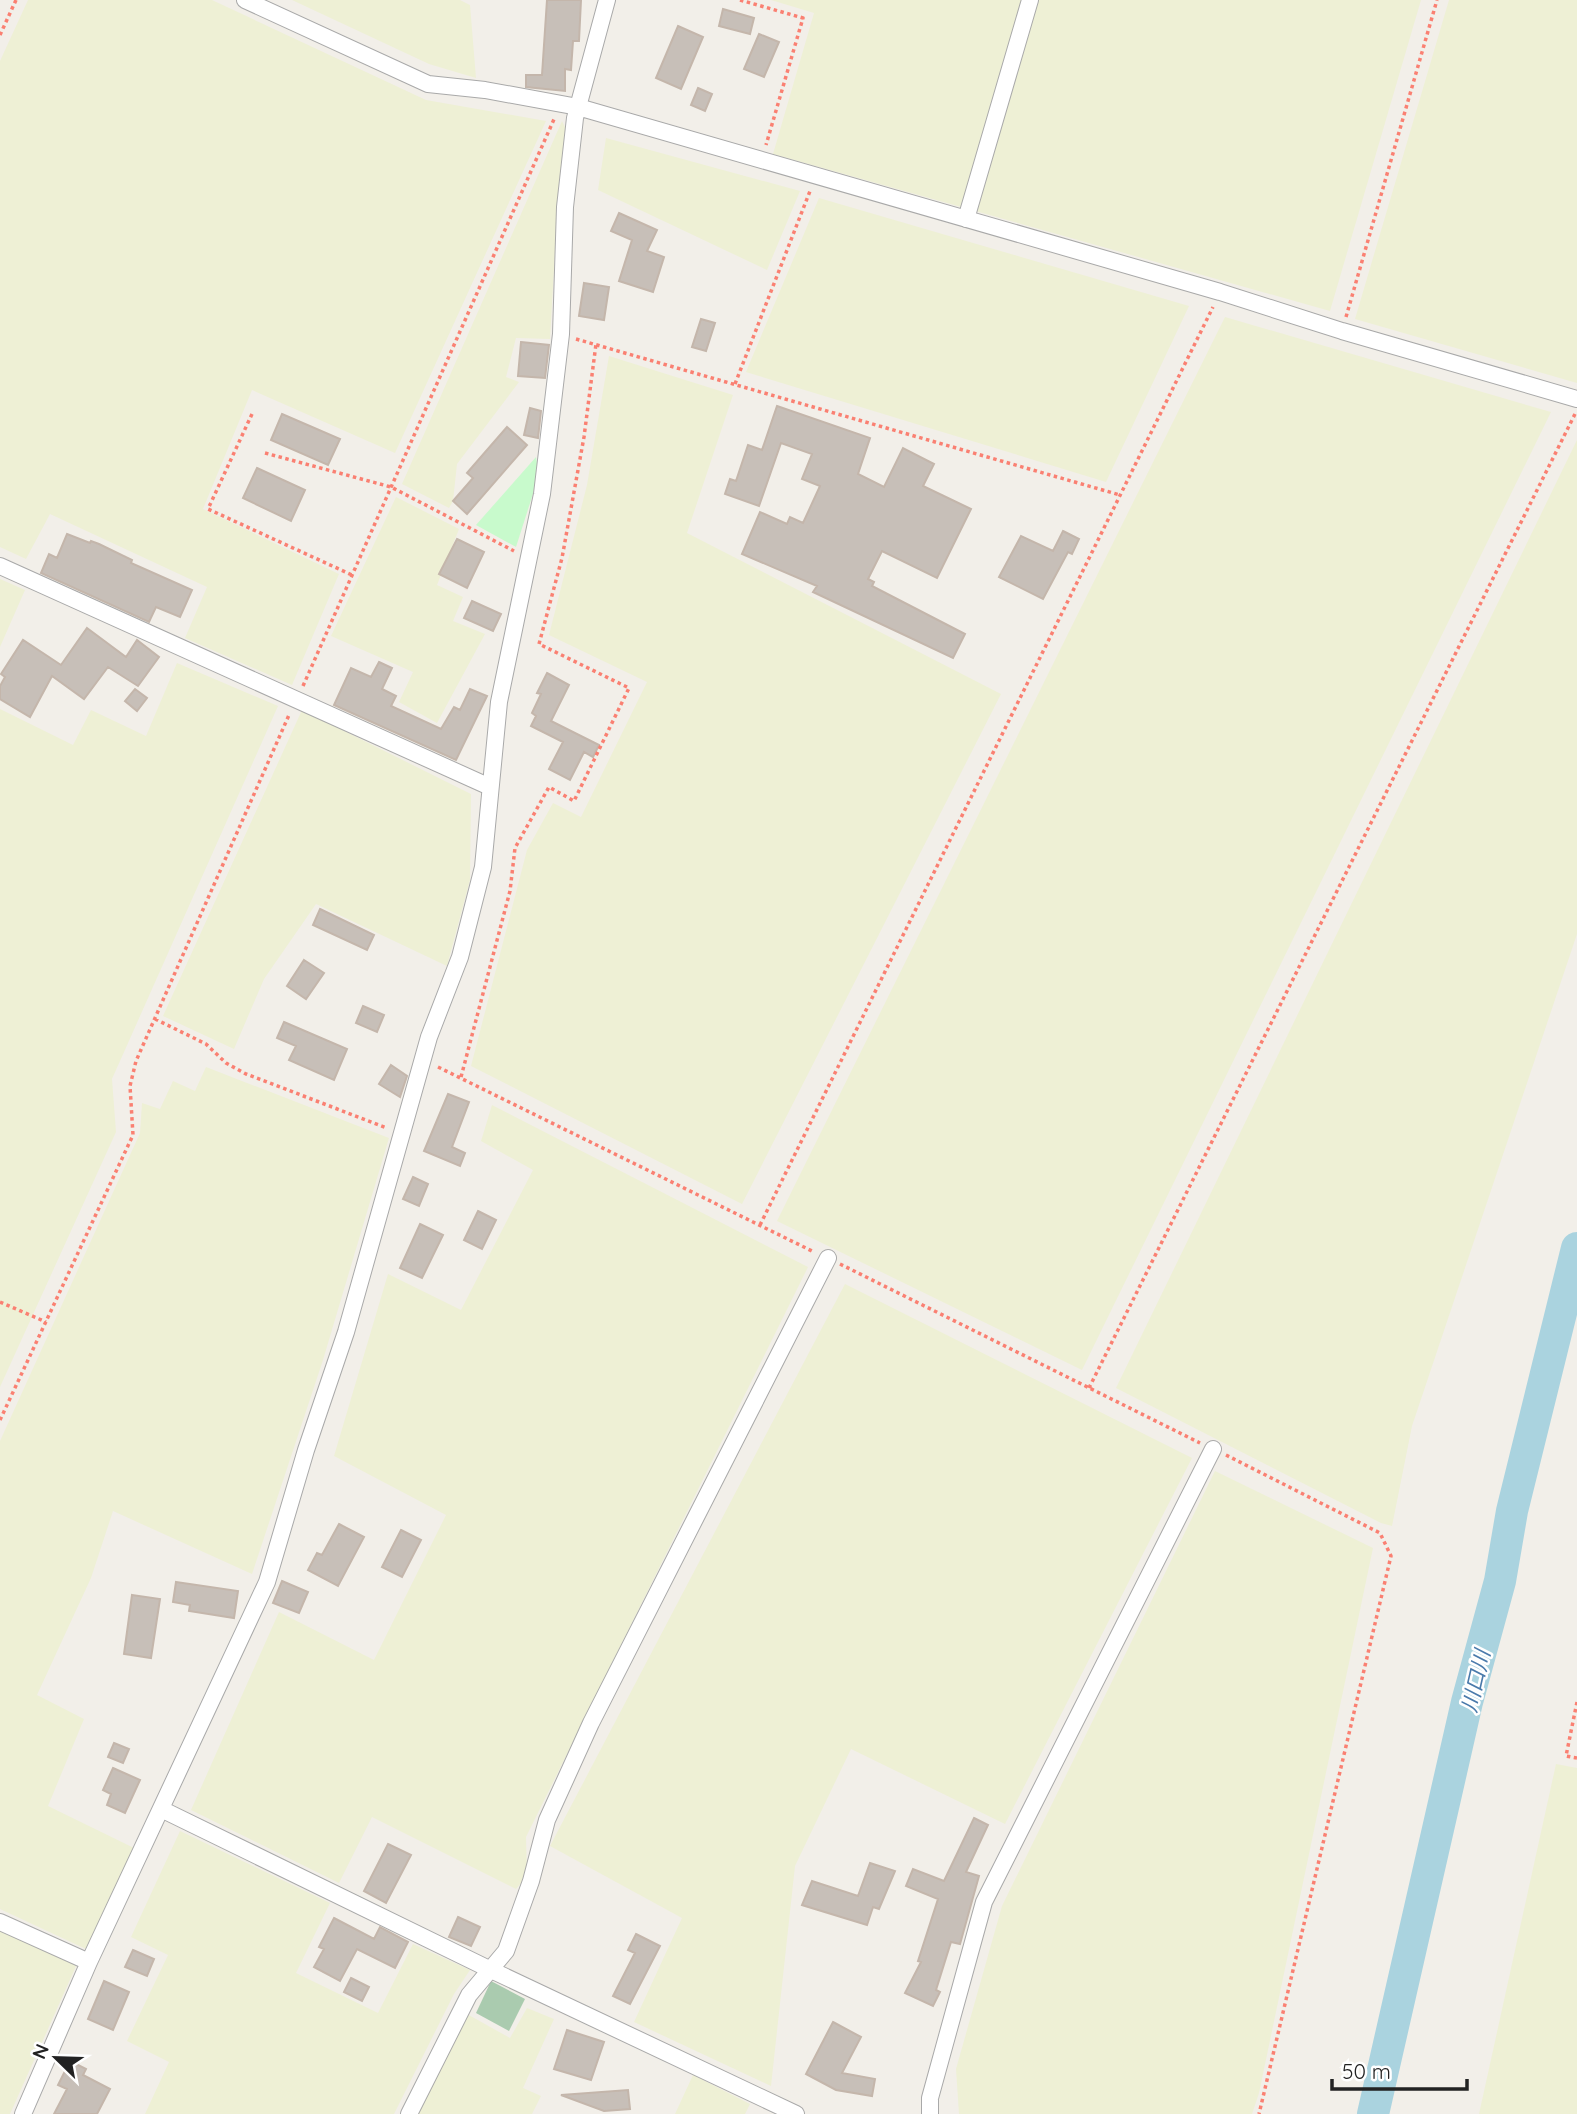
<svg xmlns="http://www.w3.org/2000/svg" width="1577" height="2114" font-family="Quicksand,'Noto Sans JP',sans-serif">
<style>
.farmland{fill:#eef0d5}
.cemetery{fill:#aacbaf}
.park{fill:#c8facc}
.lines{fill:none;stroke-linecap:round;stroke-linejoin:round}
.river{stroke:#aad3df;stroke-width:32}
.building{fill:#c7bfb8;stroke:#c4b6ab;stroke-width:2}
.street-casing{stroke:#a9a9a9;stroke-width:18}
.path{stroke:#fa8072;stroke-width:3.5;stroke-dasharray:3.5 3.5;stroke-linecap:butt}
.street{stroke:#fff;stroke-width:16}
.labels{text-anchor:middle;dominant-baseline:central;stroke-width:5;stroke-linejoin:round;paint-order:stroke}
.water-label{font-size:21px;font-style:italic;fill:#4a7aab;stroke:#fff}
</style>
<rect width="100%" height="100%" fill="#f2efe9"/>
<path class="farmland" d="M28 0H212L426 100 546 121 395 453 252 390 203 509 339 574 292 685 185 638 207 587 50 514 26 559 0 547V61Z
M292 0H460L470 5 476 78 429 64Z
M771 0H1421L1330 311 773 154 814 13Z
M1449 0H1577V383L1355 319Z
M562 121 567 131 558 198 550 339 516 338 506 377 519 382 457 464 453 501 449 508 402 484Z
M606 138 800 191 767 270 598 190Z
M819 198 1189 306 1106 482 746 372Z
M1225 317 1551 412 1082 1370 777 1221Z
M609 356 733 395 687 533 1001 694 742 1204 471 1066 527 850 553 803 581 817 647 682 549 635 587 485Z
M1577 440V934L1412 1426 1392 1526 1381 1523 1116 1388Z
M396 497 459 529 437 585 463 597 453 621 485 634 437 723 399 702 413 672 331 636Z
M0 579 25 590 0 647Z
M177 663 278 706 112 1079 116 1132 0 1387V709L73 745 91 710 146 736Z
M302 710 471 794 470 880 447 966 316 904 264 979 234 1049 163 1016Z
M206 1067 389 1138 323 1360 252 1574 113 1511 91 1578 37 1695 84 1719 48 1806 134 1848 86 1949 0 1909V1441L140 1133 142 1103 160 1109 173 1081 195 1091Z
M492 1105 808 1267 526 1837 527 1876 516 1889 372 1817 339 1883 191 1810 279 1612 374 1660 446 1515 334 1456 388 1274 461 1310 533 1170 481 1141Z
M845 1284 1192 1458 1005 1824 851 1749 795 1866 771 2086 634 2022 682 1918 550 1846Z
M1215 1471 1373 1548 1259 2093 1252 2114H959L956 2069 1002 1906Z
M1556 1764 1577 1768V2114H1479Z
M180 1831 330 1903 296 1973 378 2013 413 1944 470 1970 454 1994 394 2114H145L169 2062 127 2041 168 1955 131 1937Z
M0 1929 77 1964 10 2114H0Z
M527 2008 554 2019 523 2088 541 2096 532 2114H417L467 2014 510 2038Z
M693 2075 750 2104 745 2114H675Z"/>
<path class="cemetery" d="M491 1981 525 1999 509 2031 476 2013Z"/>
<path class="park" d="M536 457 539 475 516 547 476 525Z"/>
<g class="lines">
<path class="river" d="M1373 2114 1467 1702 1500 1581 1512 1511 1577 1248"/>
</g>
<path class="building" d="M547 0H581L579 41H573L571 70 565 69V91L526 87V75H542Z
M723 9 754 18 750 34 719 26Z
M678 26 703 37 681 89 656 78Z
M759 34 779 42 764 77 744 69Z
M698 88 712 94 705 111 691 105Z
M619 213 657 230 647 251 664 257 653 292 619 281 632 240 611 231Z
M584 283 609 287 604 320 579 316Z
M701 319 715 323 706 351 692 347Z
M521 342 549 345 545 378 518 376Z
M777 406 870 438 858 474 884 487 903 448 934 464 923 486 971 509 937 578 882 551 868 579 874 582 872 586 965 634 953 658 813 592 817 586 742 554 760 512 787 524 790 517 803 523 820 486 802 479 812 454 781 443 759 506 725 494 730 479 736 481 748 445 762 450Z
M530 408 541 411 538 438 524 435Z
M282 414 340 439 328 465 271 440Z
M507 427 527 445 467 514 453 501 473 478 467 473Z
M257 468 305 490 291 521 243 498Z
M1063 531 1079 539 1072 554 1068 552 1043 599 999 577 1021 536 1053 551Z
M67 534 90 543 91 541 99 544 132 560 131 563 192 590 180 617 156 607 149 622 41 573 49 554 57 558Z
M457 539 484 552 467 588 439 574Z
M472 601 501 614 493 631 464 618Z
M87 628 126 657 137 640 159 657 138 686 108 667 84 699 52 676 30 717 0 699V686L5 677 1 674 23 640 61 665Z
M379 662 392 668 382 689 396 696 391 706 441 729 454 707 460 710 470 689 487 696 456 760 334 705 351 668 371 677Z
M547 673 569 685 551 721 599 745 593 757 584 752 570 780 549 769 563 742 531 726 536 716 532 713 541 694 537 693Z
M135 689 147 698 137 711 125 701Z
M320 909 374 935 367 950 313 925Z
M304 960 324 973 306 999 287 986Z
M363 1006 384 1015 377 1032 356 1023Z
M284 1022 347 1049 334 1080 289 1060 296 1046 277 1038Z
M391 1065 407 1076 400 1097 379 1084Z
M448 1094 469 1102 452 1147 465 1153 460 1166 424 1151Z
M413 1177 428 1184 419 1206 403 1199Z
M478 1211 496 1220 482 1249 464 1240Z
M420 1224 443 1235 422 1278 400 1268Z
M339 1524 364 1537 338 1586 308 1570 317 1553 322 1555Z
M401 1530 421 1540 402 1577 382 1567Z
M282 1581 308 1592 299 1613 273 1603Z
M176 1582 238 1591 234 1618 189 1611 190 1605 173 1602Z
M132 1595 160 1599 151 1658 124 1654Z
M114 1743 129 1749 123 1763 108 1757Z
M113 1768 140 1780 125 1813 107 1805 111 1794 103 1790Z
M974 1818 988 1825 966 1872 979 1876 960 1944 951 1942 936 1990 940 1992 933 2006 905 1993 921 1962 918 1961 938 1899 906 1886 913 1869 944 1881Z
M388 1844 411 1855 386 1903 364 1891Z
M870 1863 895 1871 879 1909 873 1907 867 1925 802 1905 812 1881 858 1896Z
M458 1917 480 1927 471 1946 449 1937Z
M334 1918 374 1939 380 1927 408 1942 395 1968 357 1949 340 1981 314 1967 324 1949 319 1947Z
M636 1934 660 1946 630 2004 613 1996 635 1953 628 1950Z
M133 1950 154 1959 147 1976 125 1967Z
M351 1978 369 1987 362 2001 344 1992Z
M104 1981 129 1992 113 2030 88 2019Z
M833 2022 861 2037 842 2073 875 2079 872 2096 836 2090 806 2074Z
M567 2030 604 2042 591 2080 554 2069Z
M70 2061 86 2069 83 2075 110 2089 97 2114H54L67 2089 58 2085Z
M628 2090 630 2109 604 2111 561 2095Z"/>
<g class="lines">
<defs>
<path id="street" d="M245 0 428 84 485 90 578 107 1220 292 1342 331 1577 399
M966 219 1030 0
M0 566 490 787
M161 1809 489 1969 796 2114
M0 1922 89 1962
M23 2114 89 1962 267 1582 306 1450 346 1332 429 1037 460 957 483 867 499 702 542 494 561 334 565 207 575 118 607 0
M409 2114 469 1995 506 1951 531 1881 547 1820 591 1723 828 1258
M930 2114V2098L984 1902 1213 1449"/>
</defs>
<use href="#street" class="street-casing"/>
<path class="path" d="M740 0 803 18 766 145
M0 35 16 0
M1346 317 1437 0
M576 339 1120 495
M735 384 810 191
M252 414 208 509 352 575
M265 453 391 487 514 551
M303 686 555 117
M155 1019 206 1044 226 1063 246 1074 387 1128
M438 1067 814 1252
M461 1077 510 891 515 848 549 787 574 801 629 688 539 644 562 558 584 437 596 344
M760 1225 1213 307
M840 1264 1200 1443
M0 1302 46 1322
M1089 1388 1575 414
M0 1420 133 1135 130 1086 136 1061 289 715
M1226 1455 1380 1533 1391 1556 1259 2114
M1577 1702 1566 1756 1577 1758"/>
<use href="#street" class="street"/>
</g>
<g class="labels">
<g class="water-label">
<text transform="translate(1475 1681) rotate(-77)">川口川</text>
</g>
</g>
<g transform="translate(56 2058) rotate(293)" stroke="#ffffff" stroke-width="5" paint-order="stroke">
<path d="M0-5L12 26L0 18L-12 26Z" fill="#222222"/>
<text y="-10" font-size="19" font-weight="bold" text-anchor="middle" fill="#222222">N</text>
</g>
<path d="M1332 2079v10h135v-10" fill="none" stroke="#222222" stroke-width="3.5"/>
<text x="1342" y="2079" font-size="21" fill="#222222" stroke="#ffffff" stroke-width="5" paint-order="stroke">50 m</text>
</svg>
